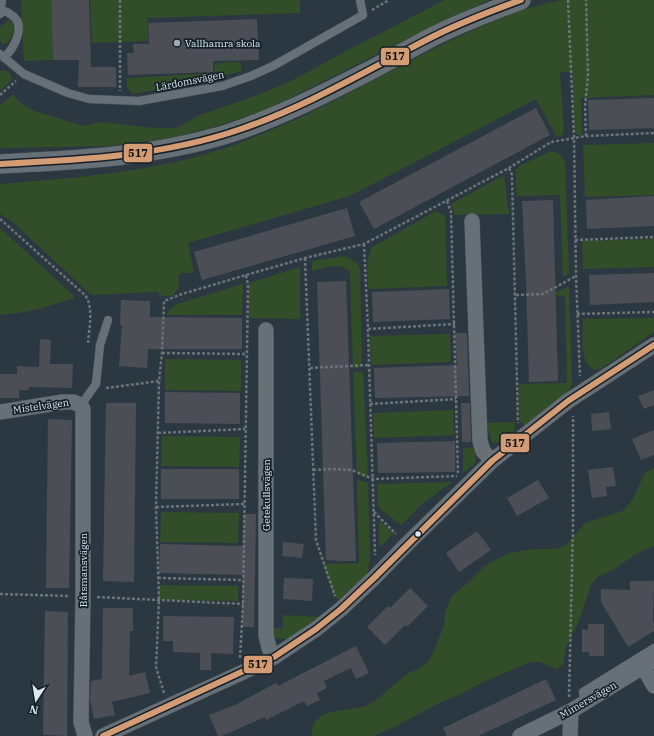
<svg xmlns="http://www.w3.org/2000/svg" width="654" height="736" font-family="'IBM Plex Serif',serif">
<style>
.green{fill:#314e28}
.building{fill:#4b4e55}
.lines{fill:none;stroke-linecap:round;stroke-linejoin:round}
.service-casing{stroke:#49545a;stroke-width:9}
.minor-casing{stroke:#49545a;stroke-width:16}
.tertiary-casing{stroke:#49545a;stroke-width:20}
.path{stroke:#6b7379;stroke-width:2.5;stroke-dasharray:3 2;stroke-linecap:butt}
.service{stroke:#677077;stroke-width:8}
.minor{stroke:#677077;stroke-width:15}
.tertiary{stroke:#677077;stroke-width:19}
.bus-1-casing{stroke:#151f27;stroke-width:9}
.bus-1{stroke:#d39c74;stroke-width:6}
.poi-dot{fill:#9caab3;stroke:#151f27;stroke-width:1.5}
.bus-dot{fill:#d9e7f1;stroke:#151f27;stroke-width:1.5}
.labels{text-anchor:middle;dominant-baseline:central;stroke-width:3.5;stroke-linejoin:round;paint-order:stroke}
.poi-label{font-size:10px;fill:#d9e7f1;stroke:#151f27;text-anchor:start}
.street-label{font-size:10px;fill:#d9e7f1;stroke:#151f27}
.line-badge{stroke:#151f27;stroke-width:1.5}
.pale-badge-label{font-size:11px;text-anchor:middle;font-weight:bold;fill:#111}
</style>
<rect width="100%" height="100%" fill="#2c3841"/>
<path class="green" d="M21 0H51L53 60 24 61Z
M90 0H300V13L147 18 148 41 92 43Z
M445 0H489L439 23 270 108 211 128 167 139 110 146 0 148V105L13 95 21 103 34 111 84 126 102 122 153 128H177L197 116 263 93 297 78 348 50Z
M561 0H654V95L581 98 582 136 578 135 575 132 574 126 573 72H560L564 132 561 136 557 137 536 99 350 196 188 243 194 272C188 274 185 272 181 273L178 277 179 288 172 296H161L157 292 91 295 14 223 0 214V184C85 177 172 171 252 138 276 128 301 118 324 106 391 73 455 33 526 9 537 5 550 3 561 0Z
M9 20C17 26 13 36 7 43L2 44 0 41V28Z
M240 62 242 71 201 82 133 94 127 87V78L214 73 215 63Z
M5 70C10 73 12 75 12 80L0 91V71Z
M654 143V195L585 197 583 145Z
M553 151 561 155 565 162 569 274 563 277 560 195 516 196V169L521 165 549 152Z
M504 175 509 214 454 215 451 204Z
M436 211 445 216 447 286 368 289 367 262 371 248Z
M0 228 74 296V298C47 307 28 313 0 315Z
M654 239V267L583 269 582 241Z
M345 256 357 263 360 268 362 367 353 368 350 272C340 261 325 268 312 271V261Z
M300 267V319L249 318V283Z
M243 284 242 315H166L170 309 177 304Z
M569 286 572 383C567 401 540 415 525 425L520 421 518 384 567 383 565 296 551 295Z
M654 318V332L602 368 596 370C578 364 583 335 583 319Z
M450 334 451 362 371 365 370 336Z
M165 359 241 360V391L165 390Z
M353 372H363L368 478 357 474Z
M453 410 454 435 374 438 373 413Z
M515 422 514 431 501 442 494 443 491 441 487 423Z
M162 436 240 437 239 467 161 466Z
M475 447 476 463 463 473V448Z
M654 468V546L637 553 613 570 599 576 592 583 578 623 566 646 563 665 557 669 540 662H531L483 682 459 695 439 703 396 726 374 736H312C310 705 350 713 368 705 373 703 377 699 381 696 390 688 400 680 410 672L417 670 429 661 436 646 444 625 445 612 451 597 471 580 486 565 509 553 534 549H556L566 545 585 523 623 511 632 500 645 473Z
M357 480 368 483 370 559 367 575 340 599 334 597 323 564 359 563Z
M452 482 423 503 401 525 378 507 377 484Z
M161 512 239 513 238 543 160 542Z
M381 521 393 534 381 546 379 545V522Z
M159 585 238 586V601L159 600Z
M283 615 320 617 290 639 271 638V628L283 629Z"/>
<path class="building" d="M51 0H89L91 67H116V87H78L79 60H53Z
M257 19 259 60 213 61V72L128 75 127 53H134L133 44H149L148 23Z
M654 98V128L589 130 588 100Z
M536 108 550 135 374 229 359 202Z
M654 196V226L587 229 586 200Z
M553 200 558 381 529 382 526 281 522 201Z
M347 208 355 236 202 280 194 252Z
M654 273V302L590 305 589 275Z
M346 281 356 561H344L326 560 317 282Z
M449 289 450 319 373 322 372 292Z
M121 300 150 301V317L242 318V349H148L147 368 119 366 122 325H120Z
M455 333H467L469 396 375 398 374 368 457 365Z
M40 339 51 340 50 364H73L72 388 29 387V390H19V398H0V374H17V366L39 367Z
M654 390V405L644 409 638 396Z
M165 392 240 393V424L165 423Z
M106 403H136L134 582 103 581Z
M461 403H470L471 442H462Z
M609 412 611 429 592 431 591 414Z
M48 419 72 420 69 588H46Z
M654 430V455L641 460 632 439Z
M455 441V472L378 473 377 443Z
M613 467 616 486 606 487 607 496 592 498 588 470Z
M161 469H239V499H161Z
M538 480 549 498 517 516 507 498Z
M244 514H256L254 627H242L243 575 159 573 160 544 243 546Z
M477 531 491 550 459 572 446 553Z
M283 542 304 544 302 558 282 556Z
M284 578 313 579 312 601 283 599Z
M630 581H654L653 621 654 623V631L628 647 601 602V589L630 590Z
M410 588 428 606 407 627 405 625 385 645 367 627 388 606 390 608Z
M103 608H133V631H130L129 676 145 672 150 693 112 702 115 715 94 719 90 699 91 681 102 679Z
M45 611 68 612 67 736 43 735Z
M163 616 234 617 233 654 211 653V670H200V653L173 652V641H163Z
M588 624H604V656H589V652H582V629L588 630Z
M356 646 369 673 356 679 351 668 324 681 327 688 317 693 320 700 307 706 304 701 266 720 265 717 222 736H218L209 715 237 704 276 683 278 686Z
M546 679 556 700 478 736H447L443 728Z"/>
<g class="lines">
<defs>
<path id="service" d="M1 10C4 11 8 12 10 14 28 24 14 48 4 58
M0 14 2 0
M0 54 24 74 68 93 89 99 139 101 222 86 251 76 273 66 363 15 360 0
M81 405 96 384 100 345 108 320
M585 702 583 692 654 648"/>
<path id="minor" d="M472 221 480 441 483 451 492 461
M266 330V635L269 648 274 657
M0 412 63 402H73L81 405 83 409V596L81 722 85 736
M643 667 654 686
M103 736 241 673 274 657 316 629 341 609 375 577 407 544 492 461 568 401 654 345
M520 736 571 711 654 660
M570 736 571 711"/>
<path id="tertiary" d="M0 164C77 160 150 157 224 135 272 120 320 96 365 73 387 62 409 49 432 37 460 23 491 11 521 0"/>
</defs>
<use href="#service" class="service-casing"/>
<use href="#minor" class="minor-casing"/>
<use href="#tertiary" class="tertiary-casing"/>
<path class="path" d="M120 0V91
M568 0 574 137 576 276 580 376
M372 10 389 0
M0 95 16 81
M586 136 585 106 588 75 586 0
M509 168 512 175 518 423
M447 201 451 212 458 474
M0 219 85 295C94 307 89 329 88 343
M575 240 654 237
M364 244 368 329 375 555
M305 258 316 540 335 596
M516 295 543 294 576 276
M577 314 654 312
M368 329 455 324
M162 353 247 354
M310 368 369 365
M106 388 159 381
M370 404 456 399
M158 433 245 429
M313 470 335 469 352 470 373 479 457 476
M156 507 244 504
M374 512 396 534
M158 578 242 580
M0 594 69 596
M97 597 243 604
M240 658 243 604 248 286 246 275
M164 693 156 667 159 599 156 507 159 381 162 353 164 301 182 294 246 275 305 258 364 244 509 168 551 142 586 136 654 133
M569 697 573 527V416"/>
<use href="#service" class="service"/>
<use href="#minor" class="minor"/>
<use href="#tertiary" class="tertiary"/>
<defs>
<path id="bus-1" d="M0 164C81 160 164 156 241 129 308 106 369 69 432 37 460 23 491 11 521 0
M103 736 274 657 316 629 341 609 375 577 492 461 568 401 654 345"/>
</defs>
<use href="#bus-1" class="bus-1-casing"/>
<use href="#bus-1" class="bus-1"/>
</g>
<circle class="poi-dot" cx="177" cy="43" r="4"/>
<circle class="bus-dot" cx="418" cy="534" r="3.5"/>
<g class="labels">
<g class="poi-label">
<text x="185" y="43">Vallhamra skola</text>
</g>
<g class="street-label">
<text transform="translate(190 81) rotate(-11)">Lärdomsvägen</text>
<text transform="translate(41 406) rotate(-8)">Mistelvägen</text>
<text transform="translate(266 495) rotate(-90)">Getekullsvägen</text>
<text transform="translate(83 570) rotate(-90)">Båtsmansvägen</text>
<text transform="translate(588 700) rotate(-30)">Mimersvägen</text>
</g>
</g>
<g class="line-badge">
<rect x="380" y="47" width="30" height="19" rx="4" fill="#d39c74"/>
<rect x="123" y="143" width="30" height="20" rx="4" fill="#d39c74"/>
<rect x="500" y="433" width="30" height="20" rx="4" fill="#d39c74"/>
<rect x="243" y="655" width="30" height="19" rx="4" fill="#d39c74"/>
</g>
<g class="pale-badge-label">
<text x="395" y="60">517</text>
<text x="138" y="157">517</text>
<text x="515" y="447">517</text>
<text x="258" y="668">517</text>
</g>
<g transform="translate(36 700) rotate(192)" stroke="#151f27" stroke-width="3" paint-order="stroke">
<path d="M0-3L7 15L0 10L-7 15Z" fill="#d9e7f1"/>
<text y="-6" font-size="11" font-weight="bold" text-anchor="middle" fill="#d9e7f1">N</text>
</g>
</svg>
